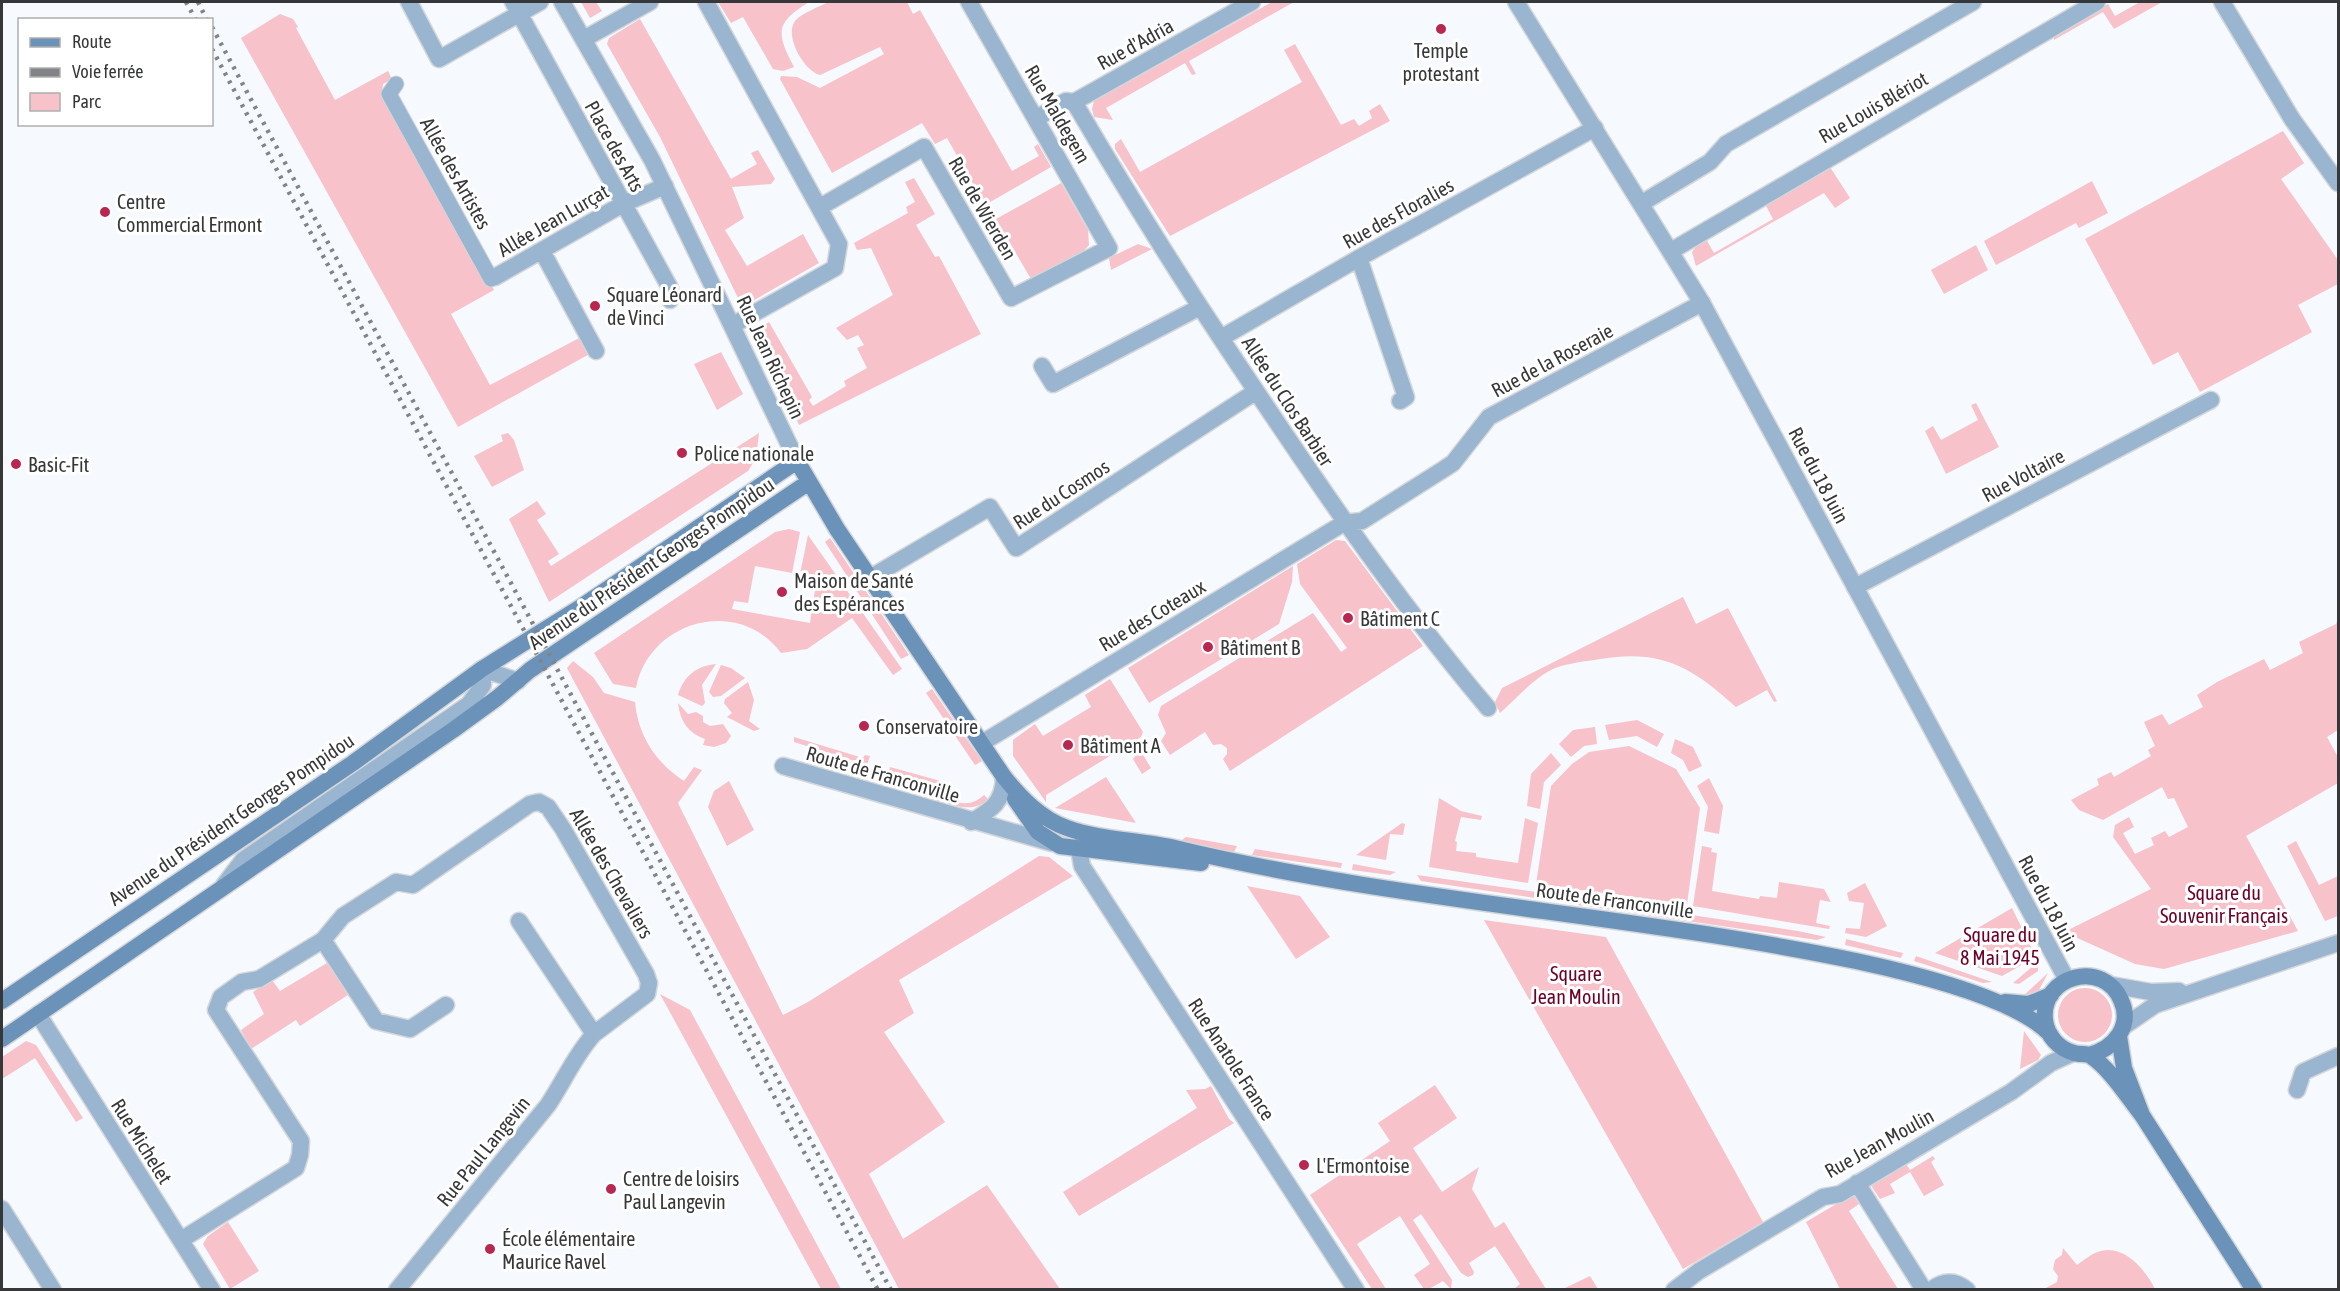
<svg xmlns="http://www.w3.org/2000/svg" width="2340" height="1291" font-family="'Asap Condensed',sans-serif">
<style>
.green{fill:#f7c2c9}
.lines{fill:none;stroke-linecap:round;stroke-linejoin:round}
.pedestrian-casing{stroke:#d3d6da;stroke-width:17}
.minor-casing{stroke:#d3d6da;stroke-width:19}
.tertiary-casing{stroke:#d3d6da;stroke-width:19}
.secondary-casing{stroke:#d3d6da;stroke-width:19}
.pedestrian{stroke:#9ab5cf;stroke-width:15}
.minor{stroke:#9ab5cf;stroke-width:16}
.tertiary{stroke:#9ab5cf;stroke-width:16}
.secondary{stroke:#6b93b9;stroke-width:16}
.rail{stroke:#828386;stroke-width:4.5;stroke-dasharray:3 6;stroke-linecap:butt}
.poi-dot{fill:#b72750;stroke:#fff;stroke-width:2}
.labels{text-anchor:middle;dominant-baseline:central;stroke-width:6;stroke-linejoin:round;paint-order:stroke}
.street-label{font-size:20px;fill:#363738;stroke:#fff}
.poi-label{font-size:20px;fill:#363738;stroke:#fff;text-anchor:start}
.park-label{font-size:20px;fill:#6c0027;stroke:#fff}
</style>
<rect width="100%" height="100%" fill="#f6f9fd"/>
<path class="green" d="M581 2H596L602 11 590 18Z
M718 2H809C775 23 776 33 794 67L783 71 773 69 743 17 731 23Z
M828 2H907L913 14 920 10 1012 171 1039 156 1034 147 1038 144 1051 167 985 205 947 138 935 144 922 123 832 173 780 79 781 76 797 77 820 88 884 54 880 47 820 75C804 71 784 36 795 21 802 13 819 7 828 2Z
M1272 2H1294L1189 61 1196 74 1192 75 1185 63 1106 108 1113 120 1094 117 1092 109 1094 101Z
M2140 2H2162L2114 29 2103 12 2054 40V35L2108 4 2115 16Z
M280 14 293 19 298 27 296 28 335 100 388 71 392 79 383 84 382 94 494 290 451 314 490 385 583 336 593 352 458 427 241 38Z
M640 19 731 179 757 164 751 153 758 150 775 179 771 184 732 187 744 218 725 230 747 266 803 234 819 263 749 303 739 300 660 137 607 44 609 38Z
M1295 44 1341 125 1354 119 1359 126 1372 118 1369 111 1380 104 1390 121 1170 236 1115 149V144L1121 139 1140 172 1302 82 1284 50Z
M2283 131 2304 163 2281 179 2338 260V284L2298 305 2312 332 2200 392 2178 352 2153 365 2085 239Z
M1830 167 1850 198 1835 208 1824 193 1696 266 1692 252 1697 245 1706 239 1714 253 1773 219 1765 204Z
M914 178 935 214 916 225 935 257 939 256 981 334 799 425 756 335 757 330 769 322 812 397 809 400 813 406 846 386 844 381 867 368 857 348 864 345 858 335 847 340 836 328 893 295 871 248 857 250 854 243 908 213 906 207 915 202 905 182Z
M2092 181 2108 213 2079 228 2076 223 1996 265 1984 241Z
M1061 183 1088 230 1089 245 1082 253 1031 279 996 219Z
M1138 244 1152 249 1111 270 1109 258Z
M1976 245 1988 270 1944 294 1931 270Z
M721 352 743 394 717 410 694 364Z
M1976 403 1999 447 1946 474 1925 431 1933 426 1941 440 1978 420 1971 405Z
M508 433 514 440 524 470 492 487 474 456 503 441 501 435Z
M759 433 756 458 748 471 549 602 509 519 537 501 546 514 537 520 559 554 548 561 551 566Z
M789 529 800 532 792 573 755 566 748 603 734 601 732 609 810 623 817 577 800 574 808 535 902 669 893 675 852 618 807 649 781 653C739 596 649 620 636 688L613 684 594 653 775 532Z
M830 538 909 655 901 659 825 542Z
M1336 540 1345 541 1423 646 1230 771 1223 759 1227 754V748L1221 744 1213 745 1205 732 1170 755 1161 741 1166 733 1158 715 1161 706 1313 613 1341 652 1347 648 1300 584 1297 564Z
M1293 566 1292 582 1279 624 1149 703 1128 668Z
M1683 597 1696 624 1728 608 1777 701 1774 702 1767 690 1736 707C1689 664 1658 648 1594 660 1580 662 1562 664 1549 671 1531 681 1515 700 1500 713L1495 702 1502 688Z
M2338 618V730L2327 737 2338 757V783L2246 836 2298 931 2164 969 2135 964 2064 932 2151 889 2113 837 2115 825 2129 817 2134 827 2123 833 2135 854 2154 845 2151 838 2165 831 2169 837 2188 827 2174 798 2168 799 2162 787 2103 820 2079 810 2071 800 2099 785 2097 779 2111 772 2114 777 2151 756 2148 750 2155 746 2144 722 2162 714 2169 725 2203 707 2197 695 2217 682 2264 659 2270 670 2303 653 2299 642 2336 624Z
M573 661 593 677 604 693 635 702C638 736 656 763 684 781L694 767 702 770 678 803 783 1015 808 1002 1039 856 1049 857 1073 876 899 980 914 1013 884 1032 945 1122 869 1174 903 1239 987 1185 1060 1289H899L567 668Z
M716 664 702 685 705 703 702 706 678 695C684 676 696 666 716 664Z
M721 665 731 668 745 678 721 696 713 697 709 692Z
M1110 679 1143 732 1141 737 1046 795V802L1013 756V740L1035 724 1043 736 1091 707 1085 695Z
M748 682 754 700 749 721 760 729 754 731 727 717 732 713 724 703 725 699Z
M932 689 954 721 948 725 926 693Z
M678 703 688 714 696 712 703 716V722L710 726 723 724 731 736 726 743 714 747 703 745 705 739C688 733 680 721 678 703Z
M1637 720 1664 734 1657 747 1637 736 1609 740 1605 725Z
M1595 727 1597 744 1584 746 1571 757 1559 744 1573 730Z
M960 730 982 761 975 765 954 734Z
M794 737 863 758 865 755 870 756 867 765 794 742Z
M1675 739 1693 747 1702 766 1689 772 1683 760 1671 753Z
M1629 746 1676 769 1700 808 1687 904 1536 884 1551 786 1572 764 1589 752Z
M1140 750 1151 768 1142 774 1133 759Z
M1551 753 1561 765 1544 782 1540 809 1527 806 1531 774Z
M890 767 944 782 942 787 889 771Z
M1106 777 1136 823 1055 808Z
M1709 778 1723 806 1719 834 1704 831 1708 807 1697 786Z
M729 781 754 830 727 846 708 807 714 791Z
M984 795 988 799C973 814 956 805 937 801L938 796C956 802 969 809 984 795Z
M1439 798 1461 811 1482 816 1481 820 1461 817 1455 841 1457 842 1456 851 1476 853V857L1518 863 1525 818 1538 823 1528 883 1429 867Z
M1402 823 1405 824 1403 835 1390 834 1386 860 1356 855Z
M1186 837 1237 846 1234 852 1188 845 1182 840Z
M2296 841 2319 885 2338 876V916L2325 921 2287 846Z
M1702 846 1712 848 1711 852 1717 853 1712 891 1759 899 1760 896 1777 898 1779 882 1824 889 1831 902 1820 900 1816 923 1830 926 1829 929 1693 906Z
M1255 849 1342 863 1341 868 1252 855Z
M1353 864 1396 872 1390 875 1352 870Z
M1417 875 1550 894 1549 900 1421 881Z
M1865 883 1887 926 1866 937 1845 933 1846 928 1860 929 1864 903 1849 901 1847 893Z
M1247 886 1300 896 1330 937 1296 959Z
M1565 896 1798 931 1826 937 1817 940 1564 903Z
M2012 908 2033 951 2020 966 2002 976 1935 953Z
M1484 920 1606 937 1763 1222 1683 1269Z
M1846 939 1903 953 1901 958 1845 945Z
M323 950 351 993 300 1026 296 1020 251 1049 241 1030 264 1014 253 992 272 980 280 991 327 963 320 952Z
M1916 956 1992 982 1983 983 1914 961Z
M2038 962V971L2019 984 2013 983Z
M2048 973 2039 990 2023 996Z
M2058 1015a27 27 0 1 1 54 0a27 27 0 1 1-54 0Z
M660 994 690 1010 841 1289H821Z
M2024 1031 2041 1055 2038 1060 2020 1069Z
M26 1041 36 1045 83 1118 76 1122 35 1058 2 1079V1057Z
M1435 1085 1457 1118 1413 1148 1442 1192 1479 1167 1472 1189 1495 1228 1504 1222 1546 1289H1514L1520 1284 1495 1246 1469 1263 1474 1272 1473 1275 1468 1277 1461 1273 1421 1214 1413 1220 1452 1280 1451 1289 1443 1281 1429 1289H1424L1414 1275 1430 1264 1400 1216 1357 1244 1386 1289H1372L1310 1195 1390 1141 1378 1123Z
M1211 1086 1229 1119 1234 1123 1079 1216 1063 1192 1197 1108 1186 1090 1205 1089Z
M1933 1156 1935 1159 1931 1162 1944 1185 1924 1196 1910 1172 1890 1184 1895 1193 1880 1199 1872 1187 1873 1184 1906 1164 1910 1170Z
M1853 1194 1859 1204 1849 1211 1898 1289H1840L1806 1222Z
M228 1222 259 1271 230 1289 203 1244 208 1236Z
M2063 1248 2077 1265C2084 1260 2092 1253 2101 1251 2125 1245 2146 1271 2155 1289H2044L2057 1282 2058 1276 2053 1269 2055 1260 2062 1255Z
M1590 1276 1598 1289H1563Z"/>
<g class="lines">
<defs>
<path id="pedestrian" d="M396 84 389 94 491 279 495 277"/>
<path id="minor" d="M409 2 439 59 540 2
M513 2 670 288V300
M706 2 839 244 835 268 733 325
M2222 2 2292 119 2338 183
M584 39 650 2
M1074 102C1121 182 1169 260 1220 337 1305 465 1389 591 1488 708
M1037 118 1066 101 1074 102 1252 2
M1642 203 1710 162 1726 144 1973 2
M820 207 924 147 1011 298 1109 248 969 2
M542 251 596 351
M1671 251 2097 2
M1359 258 1406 397 1400 401
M495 277 623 204 665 186
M1221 338 1359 258 1595 128
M1042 366 1053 384 1200 307
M870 578 990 507 1016 548 1255 392
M1855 587 2211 400
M982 743 1344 523 1362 521 1444 469 1453 463 1489 417 1702 303
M783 766 1052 843
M971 822C993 809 1003 802 1004 777
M1084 839 1079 849 1082 866 1356 1290
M224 885 243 860 469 704 483 685 482 669 518 681
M323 940 376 1021 410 1029 446 1005
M38 1014 212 1290
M2297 1090 2303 1072 2338 1056
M1857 1183 1924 1290
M2 1209 53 1290
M181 1240 296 1168 300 1155 301 1141 216 1010 221 997 242 982 259 979 323 940 343 916 396 882 413 885 530 804 539 802 548 807 563 829 646 974 649 983 647 994 594 1034 519 921
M397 1290 548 1105C564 1081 575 1055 594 1034
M1674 1290 1699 1271 1823 1197 1840 1194 2011 1092 2051 1063 2073 1053
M1931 1290C1944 1280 1955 1280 1967 1290"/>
<path id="tertiary" d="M562 2 652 160 797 461
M1516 2 1702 303 2067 980
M2111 985 2151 992 2179 991
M2123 1027 2155 1005 2338 943"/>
<path id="secondary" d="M1015 799 1038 832 1060 846 1201 863
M2 1001 353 763 482 669 581 607 797 461 837 529 1004 777C1021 798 1041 819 1067 828 1100 840 1140 840 1175 848 1399 902 1631 914 1856 961 1907 972 2014 997 2050 1034
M2005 1002 2029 1004 2051 995
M2119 1036 2124 1068 2142 1115 2254 1290
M2 1039 453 730 497 698 530 670 809 482
M2089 1055C2114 1049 2133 1026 2121 1000 2104 959 2040 975 2045 1020 2047 1036 2059 1049 2074 1053 2079 1055 2087 1053 2091 1056 2111 1070 2127 1096 2142 1115"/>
</defs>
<use href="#pedestrian" class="pedestrian-casing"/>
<use href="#minor" class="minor-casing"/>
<use href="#tertiary" class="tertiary-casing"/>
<use href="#secondary" class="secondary-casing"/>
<use href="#pedestrian" class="pedestrian"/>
<use href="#minor" class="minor"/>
<use href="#tertiary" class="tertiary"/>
<use href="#secondary" class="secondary"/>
<path class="rail" d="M186 2 196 20
M198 2 207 20
M212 27 891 1290
M212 49 878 1290"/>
</g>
<g class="poi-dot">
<circle cx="1441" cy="29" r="6"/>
<circle cx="105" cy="212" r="6"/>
<circle cx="595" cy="306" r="6"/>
<circle cx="682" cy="453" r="6"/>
<circle cx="16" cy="464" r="6"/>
<circle cx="782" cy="592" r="6"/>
<circle cx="1348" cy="618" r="6"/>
<circle cx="1208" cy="647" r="6"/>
<circle cx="864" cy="726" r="6"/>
<circle cx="1068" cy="745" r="6"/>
<circle cx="1304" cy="1165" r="6"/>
<circle cx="611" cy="1189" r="6"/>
<circle cx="490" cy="1249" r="6"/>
</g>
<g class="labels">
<g class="street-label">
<text transform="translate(1135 44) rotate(-29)">Rue d'Adria</text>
<text transform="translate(1873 107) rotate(-30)">Rue Louis Blériot</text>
<text transform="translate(1058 114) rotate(60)">Rue Maldegem</text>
<text transform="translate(615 146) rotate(61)">Place des Arts</text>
<text transform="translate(456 173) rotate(61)">Allée des Artistes</text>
<text transform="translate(983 208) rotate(60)">Rue de Wierden</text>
<text transform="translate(1398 213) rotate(-29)">Rue des Floralies</text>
<text transform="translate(553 220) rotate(-30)">Allée Jean Lurçat</text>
<text transform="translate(771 357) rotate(65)">Rue Jean Richepin</text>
<text transform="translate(1552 360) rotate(-28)">Rue de la Roseraie</text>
<text transform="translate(1288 401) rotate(57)">Allée du Clos Barbier</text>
<text transform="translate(1819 475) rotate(62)">Rue du 18 Juin</text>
<text transform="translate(2023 475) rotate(-28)">Rue Voltaire</text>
<text transform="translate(1061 494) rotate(-33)">Rue du Cosmos</text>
<text transform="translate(651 563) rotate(-34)">Avenue du Président Georges Pompidou</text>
<text transform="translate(1152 615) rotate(-31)">Rue des Coteaux</text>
<text transform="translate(883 774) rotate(16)">Route de Franconville</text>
<text transform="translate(231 819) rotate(-34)">Avenue du Président Georges Pompidou</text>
<text transform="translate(612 873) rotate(60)">Allée des Chevaliers</text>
<text transform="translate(1615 900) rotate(8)">Route de Franconville</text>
<text transform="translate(2049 903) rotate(62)">Rue du 18 Juin</text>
<text transform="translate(1232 1059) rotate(57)">Rue Anatole France</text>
<text transform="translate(142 1141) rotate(58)">Rue Michelet</text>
<text transform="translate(1879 1143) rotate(-29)">Rue Jean Moulin</text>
<text transform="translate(483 1151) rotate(-51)">Rue Paul Langevin</text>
</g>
<g class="poi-label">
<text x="1441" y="50" text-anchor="middle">Temple<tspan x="1441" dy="23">protestant</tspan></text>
<text x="117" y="201">Centre<tspan x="117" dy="23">Commercial Ermont</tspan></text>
<text x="607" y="294">Square Léonard<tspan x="607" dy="23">de Vinci</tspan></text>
<text x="694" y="453">Police nationale</text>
<text x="28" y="464">Basic-Fit</text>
<text x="794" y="580">Maison de Santé<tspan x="794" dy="23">des Espérances</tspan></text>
<text x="1360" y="618">Bâtiment C</text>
<text x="1220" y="647">Bâtiment B</text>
<text x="876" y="726">Conservatoire</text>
<text x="1080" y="745">Bâtiment A</text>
<text x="1316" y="1165">L'Ermontoise</text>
<text x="623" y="1178">Centre de loisirs<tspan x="623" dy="23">Paul Langevin</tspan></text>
<text x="502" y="1238">École élémentaire<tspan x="502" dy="23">Maurice Ravel</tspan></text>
</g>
<g class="park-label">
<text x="2224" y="892">Square du<tspan x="2224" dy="23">Souvenir Français</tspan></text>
<text x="2000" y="934">Square du<tspan x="2000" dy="23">8 Mai 1945</tspan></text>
<text x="1576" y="973">Square<tspan x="1576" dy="23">Jean Moulin</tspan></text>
</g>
</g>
<rect width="2340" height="1291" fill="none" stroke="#363738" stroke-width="6"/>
<rect x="18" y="18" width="195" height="108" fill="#ffffff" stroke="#afafaf" stroke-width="1.5"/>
<rect x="30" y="38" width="30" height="9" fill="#6b93b9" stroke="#afafaf" stroke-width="1.5"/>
<text x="72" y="48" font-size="18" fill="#363738">Route</text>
<rect x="30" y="68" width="30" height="9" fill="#828386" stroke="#afafaf" stroke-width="1.5"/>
<text x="72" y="78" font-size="18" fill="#363738">Voie ferrée</text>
<rect x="30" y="93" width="30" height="18" fill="#f7c2c9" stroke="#afafaf" stroke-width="1.5"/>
<text x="72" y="108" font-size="18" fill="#363738">Parc</text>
</svg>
